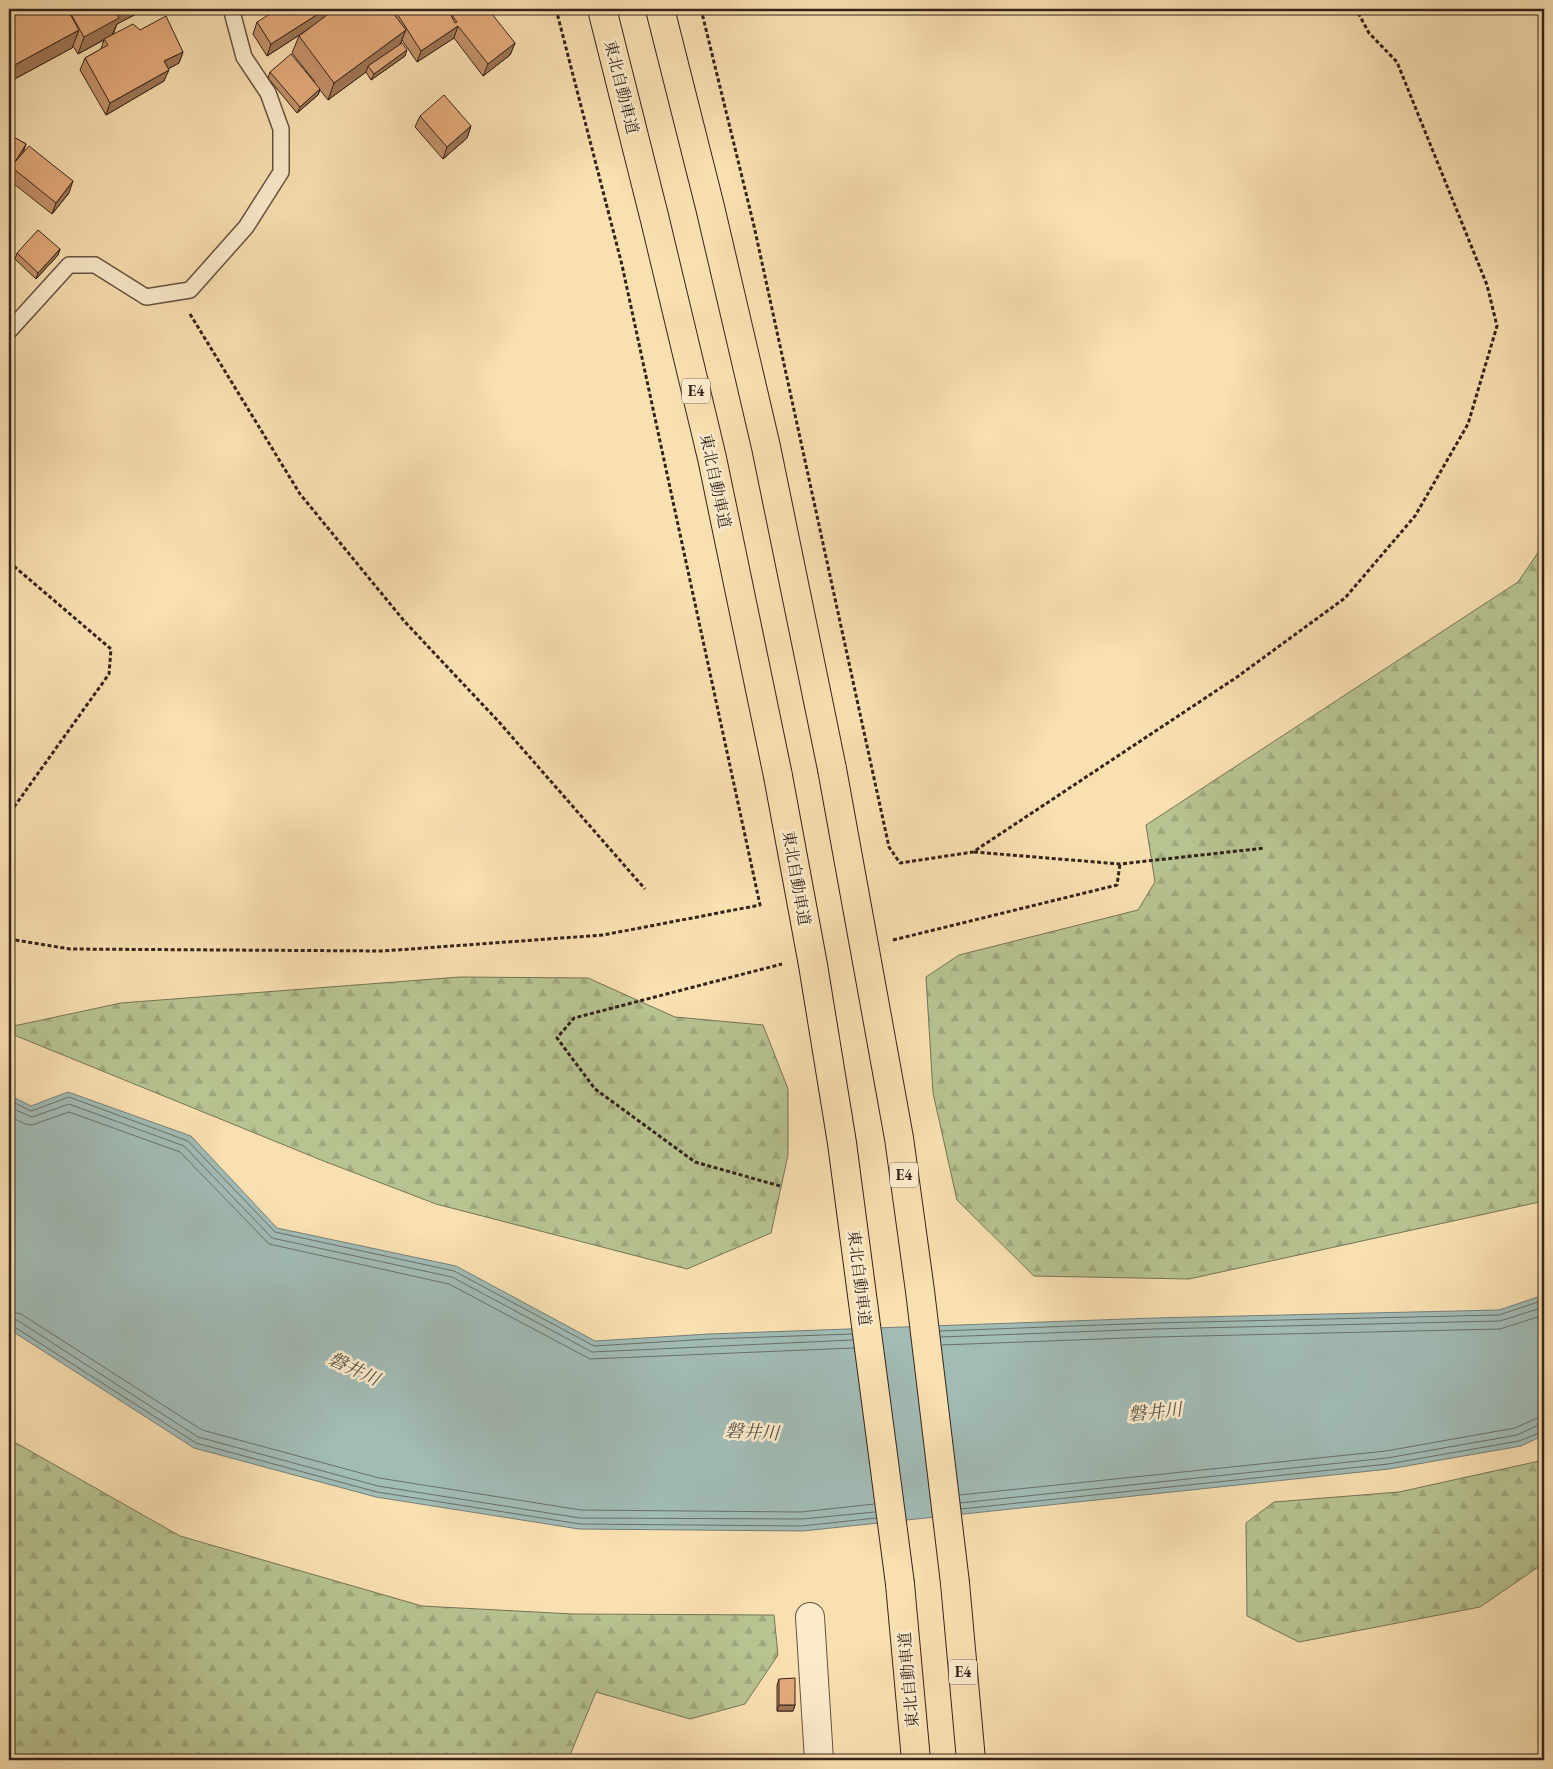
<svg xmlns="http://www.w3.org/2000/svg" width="1553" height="1769" font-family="'EB Garamond','Noto Serif JP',serif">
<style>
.forest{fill:url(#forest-firs);stroke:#767356}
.water{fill:#a1bbb5;stroke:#757e77}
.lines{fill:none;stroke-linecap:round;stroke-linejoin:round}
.shore{stroke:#6a6f68;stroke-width:1}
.service-casing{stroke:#655240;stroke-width:18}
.minor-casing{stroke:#655240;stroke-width:30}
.motorway-casing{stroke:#34231b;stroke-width:30}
.path{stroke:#34231b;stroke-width:3;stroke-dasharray:4 2.5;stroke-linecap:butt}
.service{stroke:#fbebcc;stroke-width:15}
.minor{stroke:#fbebcc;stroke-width:28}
.motorway{stroke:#f9e0b1;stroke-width:28}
.motorway-bridge-casing{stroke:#34231b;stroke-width:30;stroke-linecap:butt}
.motorway-bridge{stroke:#f9e0b1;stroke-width:28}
.wall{fill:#c4926a;stroke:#34231b}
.shaded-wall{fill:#a07756;stroke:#34231b}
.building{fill:#e4aa7b;stroke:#34231b;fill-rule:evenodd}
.labels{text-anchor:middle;stroke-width:5;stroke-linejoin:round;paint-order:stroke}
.shield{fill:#fbebcc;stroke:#705f50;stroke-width:1}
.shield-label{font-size:15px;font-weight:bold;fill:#34231b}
.street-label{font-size:16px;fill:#34231b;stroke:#fbebcc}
.water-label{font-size:18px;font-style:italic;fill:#555149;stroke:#fbebcc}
</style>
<defs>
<pattern id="forest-firs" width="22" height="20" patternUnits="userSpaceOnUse" patternTransform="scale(1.25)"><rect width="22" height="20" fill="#b7c391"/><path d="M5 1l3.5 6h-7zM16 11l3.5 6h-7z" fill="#9ea77c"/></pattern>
</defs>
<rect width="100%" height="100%" fill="#f9e0b1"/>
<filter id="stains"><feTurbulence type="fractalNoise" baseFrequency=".004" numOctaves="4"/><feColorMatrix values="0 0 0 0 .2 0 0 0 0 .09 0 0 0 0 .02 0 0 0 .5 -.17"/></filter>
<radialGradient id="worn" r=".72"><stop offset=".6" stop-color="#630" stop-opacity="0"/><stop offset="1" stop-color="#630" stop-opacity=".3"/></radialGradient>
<g class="forest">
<path d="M 1544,544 L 1544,1201 L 1189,1279 L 1034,1276 L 957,1200 L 933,1093 L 926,977 L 959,955 L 1138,910 L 1155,882 L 1146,825 L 1518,582 Z"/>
<path d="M 460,977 L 588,978 L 675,1017 L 763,1025 L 788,1089 L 788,1155 L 771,1233 L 687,1269 L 436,1204 L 321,1160 L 9,1033 L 9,1027 L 121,1003 Z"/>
<path d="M 9,1439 L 180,1536 L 422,1606 L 573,1614 L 774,1615 L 778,1655 L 745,1704 L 690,1719 L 596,1692 L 568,1760 L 9,1760 Z"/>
<path d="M 1544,1460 L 1544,1563 L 1480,1607 L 1299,1642 L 1247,1616 L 1246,1523 L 1274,1502 L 1399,1492 Z"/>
</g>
<path class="water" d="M 68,1092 L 191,1136 L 277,1228 L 456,1266 L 595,1341 L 709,1334 L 1154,1318 L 1499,1310 L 1544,1295 L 1544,1435 L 1521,1446 L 1389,1469 L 803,1531 L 579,1529 L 376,1497 L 194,1448 L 9,1329 L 9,1095 L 31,1106 Z"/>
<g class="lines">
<g class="shore">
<path d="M 9,1100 L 31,1111 L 69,1097 L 188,1141 L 275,1232 L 454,1271 L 594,1346 L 709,1339 L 852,1334"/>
<path d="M 9,1107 L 32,1117 L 69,1104 L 184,1146 L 272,1238 L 452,1277 L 592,1352 L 853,1340"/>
<path d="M 9,1116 L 25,1124 L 32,1125 L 69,1112 L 180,1152 L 269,1244 L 449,1284 L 590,1359 L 854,1348"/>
<path d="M 9,1311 L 21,1314 L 202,1430 L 379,1478 L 581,1510 L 801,1512 L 874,1504"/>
<path d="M 9,1319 L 17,1320 L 198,1437 L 378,1486 L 580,1518 L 802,1519 L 875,1512"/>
<path d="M 9,1325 L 13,1326 L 196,1443 L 377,1492 L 580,1524 L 802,1526 L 876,1518"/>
<path d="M 940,1331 L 1154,1323 L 1499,1315 L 1544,1300"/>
<path d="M 941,1337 L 1154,1329 L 1500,1321 L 1544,1307"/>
<path d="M 942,1345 L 1154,1337 L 1500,1329 L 1544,1315"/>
<path d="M 960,1495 L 1386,1451 L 1515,1428 L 1535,1419 L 1544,1417"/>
<path d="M 960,1503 L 1387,1458 L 1517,1435 L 1538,1425 L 1544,1425"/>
<path d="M 961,1509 L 1388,1464 L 1519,1441 L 1544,1431"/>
</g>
<defs>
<path id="service" d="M 9,331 L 69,265 L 95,265 L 146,297 L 190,290 L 246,227 L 281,172 L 281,129 L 268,93 L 244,57 L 232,12 L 233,9"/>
<path id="minor" d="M 810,1617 L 819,1760"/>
<g id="motorway">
<path d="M 602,9 L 655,220 L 712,458 L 778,776"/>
<path d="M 660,9 L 710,207 L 766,447 L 832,769"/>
<path d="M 955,1583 L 971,1760"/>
<path d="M 900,1584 L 916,1760"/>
</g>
</defs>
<use href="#service" class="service-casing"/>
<use href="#minor" class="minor-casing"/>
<use href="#motorway" class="motorway-casing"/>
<g class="path">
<path d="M 701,9 L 754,226 L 889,847 L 900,863 L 973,852 L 1237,677 L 1345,598 L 1415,516 L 1468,424 L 1497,326 L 1487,285 L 1397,62 L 1369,33 L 1356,9"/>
<path d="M 190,314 L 300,494 L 405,622 L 499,722 L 645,889"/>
<path d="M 9,562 L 111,649 L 109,674 L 9,814"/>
<path d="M 974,852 L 1120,864 L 1265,848"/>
<path d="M 9,939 L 70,949 L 383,951 L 603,935 L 760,905 L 622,265 L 556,9"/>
<path d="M 893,940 L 1117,885 L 1120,864"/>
<path d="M 780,1186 L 695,1162 L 595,1089 L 557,1038 L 574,1018 L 782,964"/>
</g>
<use href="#service" class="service"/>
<use href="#minor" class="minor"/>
<use href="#motorway" class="motorway"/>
<defs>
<g id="motorway-bridge">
<path d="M 832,769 L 899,1138 L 920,1291 L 955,1583"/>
<path d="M 778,776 L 813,965 L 842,1143 L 900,1584"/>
</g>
</defs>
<use href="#motorway-bridge" class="motorway-bridge-casing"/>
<use href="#motorway-bridge" class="motorway-bridge"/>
</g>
<g class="wall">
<path d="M 9,9 L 138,9 L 136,14 L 117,24 L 113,35 L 140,30 L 183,52 L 179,63 L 168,69 L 164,81 L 106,115 L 80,70 L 85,58 L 101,49 L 104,40 L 78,54 L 73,46 L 72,48 L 9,82 Z"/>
<path d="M 335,9 L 470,9 L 515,43 L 510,55 L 483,76 L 454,38 L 417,62 L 402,40 L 401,43 L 405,56 L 371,80 L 366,72 L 328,100 L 320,90 L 318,95 L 297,113 L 268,78 L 270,72 L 315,82 L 292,53 L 299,36 L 301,34 L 267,56 L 253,34 L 257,22 L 328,14 Z"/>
<path d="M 420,116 L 471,126 L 467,138 L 443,159 L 415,127 Z"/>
<path d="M 9,132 L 10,135 L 26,144 L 23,152 L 69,193 L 52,214 L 9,180 Z"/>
<path d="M 60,249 L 58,255 L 36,279 L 15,259 L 17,253 Z"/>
<path d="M 779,1679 L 795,1705 L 793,1711 L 777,1711 L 777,1685 Z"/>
</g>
<g class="shaded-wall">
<path d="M 120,9 L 138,9 L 136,14 L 117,24 L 112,35 L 78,54 L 84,37 L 115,11 Z"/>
<path d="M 326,9 L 330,9 L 327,17 L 267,56 L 271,44 Z"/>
<path d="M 458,26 L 454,38 L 417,62 L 421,51 Z"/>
<path d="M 79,30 L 72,48 L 9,82 L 9,68 Z"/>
<path d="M 406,30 L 399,47 L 368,66 L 366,72 L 328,100 L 334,83 Z"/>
<path d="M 515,43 L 510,55 L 483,76 L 488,64 Z"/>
<path d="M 407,50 L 405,56 L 371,80 L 374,74 Z"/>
<path d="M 183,52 L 179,63 L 160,73 L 164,61 Z"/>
<path d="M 169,70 L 164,81 L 106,115 L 110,103 Z"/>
<path d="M 320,89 L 318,95 L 297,113 L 300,107 Z"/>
<path d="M 471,126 L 467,138 L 443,159 L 447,147 Z"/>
<path d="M 26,144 L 22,156 L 15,162 Z"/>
<path d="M 73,181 L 69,193 L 52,214 L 56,203 Z"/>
<path d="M 60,249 L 58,255 L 36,279 L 38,273 Z"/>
<path d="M 779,1705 L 795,1705 L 793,1711 L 777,1711 Z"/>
</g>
<g class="building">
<path d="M 9,9 L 67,9 L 79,30 L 9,68 Z"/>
<path d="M 68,9 L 120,9 L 115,11 L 119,18 L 84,37 Z"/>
<path d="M 278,9 L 326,9 L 271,44 L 257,22 Z"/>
<path d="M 335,9 L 390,9 L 406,30 L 334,83 L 299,36 Z"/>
<path d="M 394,9 L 470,9 L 471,10 L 473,9 L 488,9 L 515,43 L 488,64 L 458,26 L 421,51 ZM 448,10 L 457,22 L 455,23 Z"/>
<path d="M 166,16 L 183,52 L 164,61 L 169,70 L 110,103 L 85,58 L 108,45 L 104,39 L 133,24 L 140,30 Z"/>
<path d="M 402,43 L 407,50 L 374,74 L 368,66 Z"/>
<path d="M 291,54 L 320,89 L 300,107 L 270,72 Z"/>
<path d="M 444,95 L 471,126 L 447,147 L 420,116 Z"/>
<path d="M 9,132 L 10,135 L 26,144 L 15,162 L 29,146 L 73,181 L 56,203 L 9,165 Z"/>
<path d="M 38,230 L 60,249 L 38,273 L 17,253 Z"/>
<path d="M 795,1678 L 795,1705 L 779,1705 L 779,1679 Z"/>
</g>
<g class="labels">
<g class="shield">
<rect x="682" y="378.5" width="28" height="25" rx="4"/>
<rect x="890" y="1162.5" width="28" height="25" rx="4"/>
<rect x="949" y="1659.5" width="28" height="25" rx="4"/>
</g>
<g class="shield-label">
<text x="696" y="396">E4</text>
<text x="904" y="1180">E4</text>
<text x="963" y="1677">E4</text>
</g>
<g class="street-label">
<text transform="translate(622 87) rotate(76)" y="6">東北自動車道</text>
<text transform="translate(716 481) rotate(78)" y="6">東北自動車道</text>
<text transform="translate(797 878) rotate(80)" y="6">東北自動車道</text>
<text transform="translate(860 1278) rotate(83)" y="6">東北自動車道</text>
<text transform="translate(908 1680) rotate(-95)" y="6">東北自動車道</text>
</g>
<g class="water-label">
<text transform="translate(354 1369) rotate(25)" y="6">磐井川</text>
<text transform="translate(1155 1412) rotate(-6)" y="6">磐井川</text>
<text transform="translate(752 1432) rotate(3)" y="6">磐井川</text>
</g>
</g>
<rect width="1553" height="1769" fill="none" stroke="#f9e0b1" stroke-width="30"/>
<rect x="10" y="10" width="1533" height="1749" fill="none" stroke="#34231b" stroke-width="2.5"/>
<rect x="15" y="15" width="1523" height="1739" fill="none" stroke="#34231b"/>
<rect width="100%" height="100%" filter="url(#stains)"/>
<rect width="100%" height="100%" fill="url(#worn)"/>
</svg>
